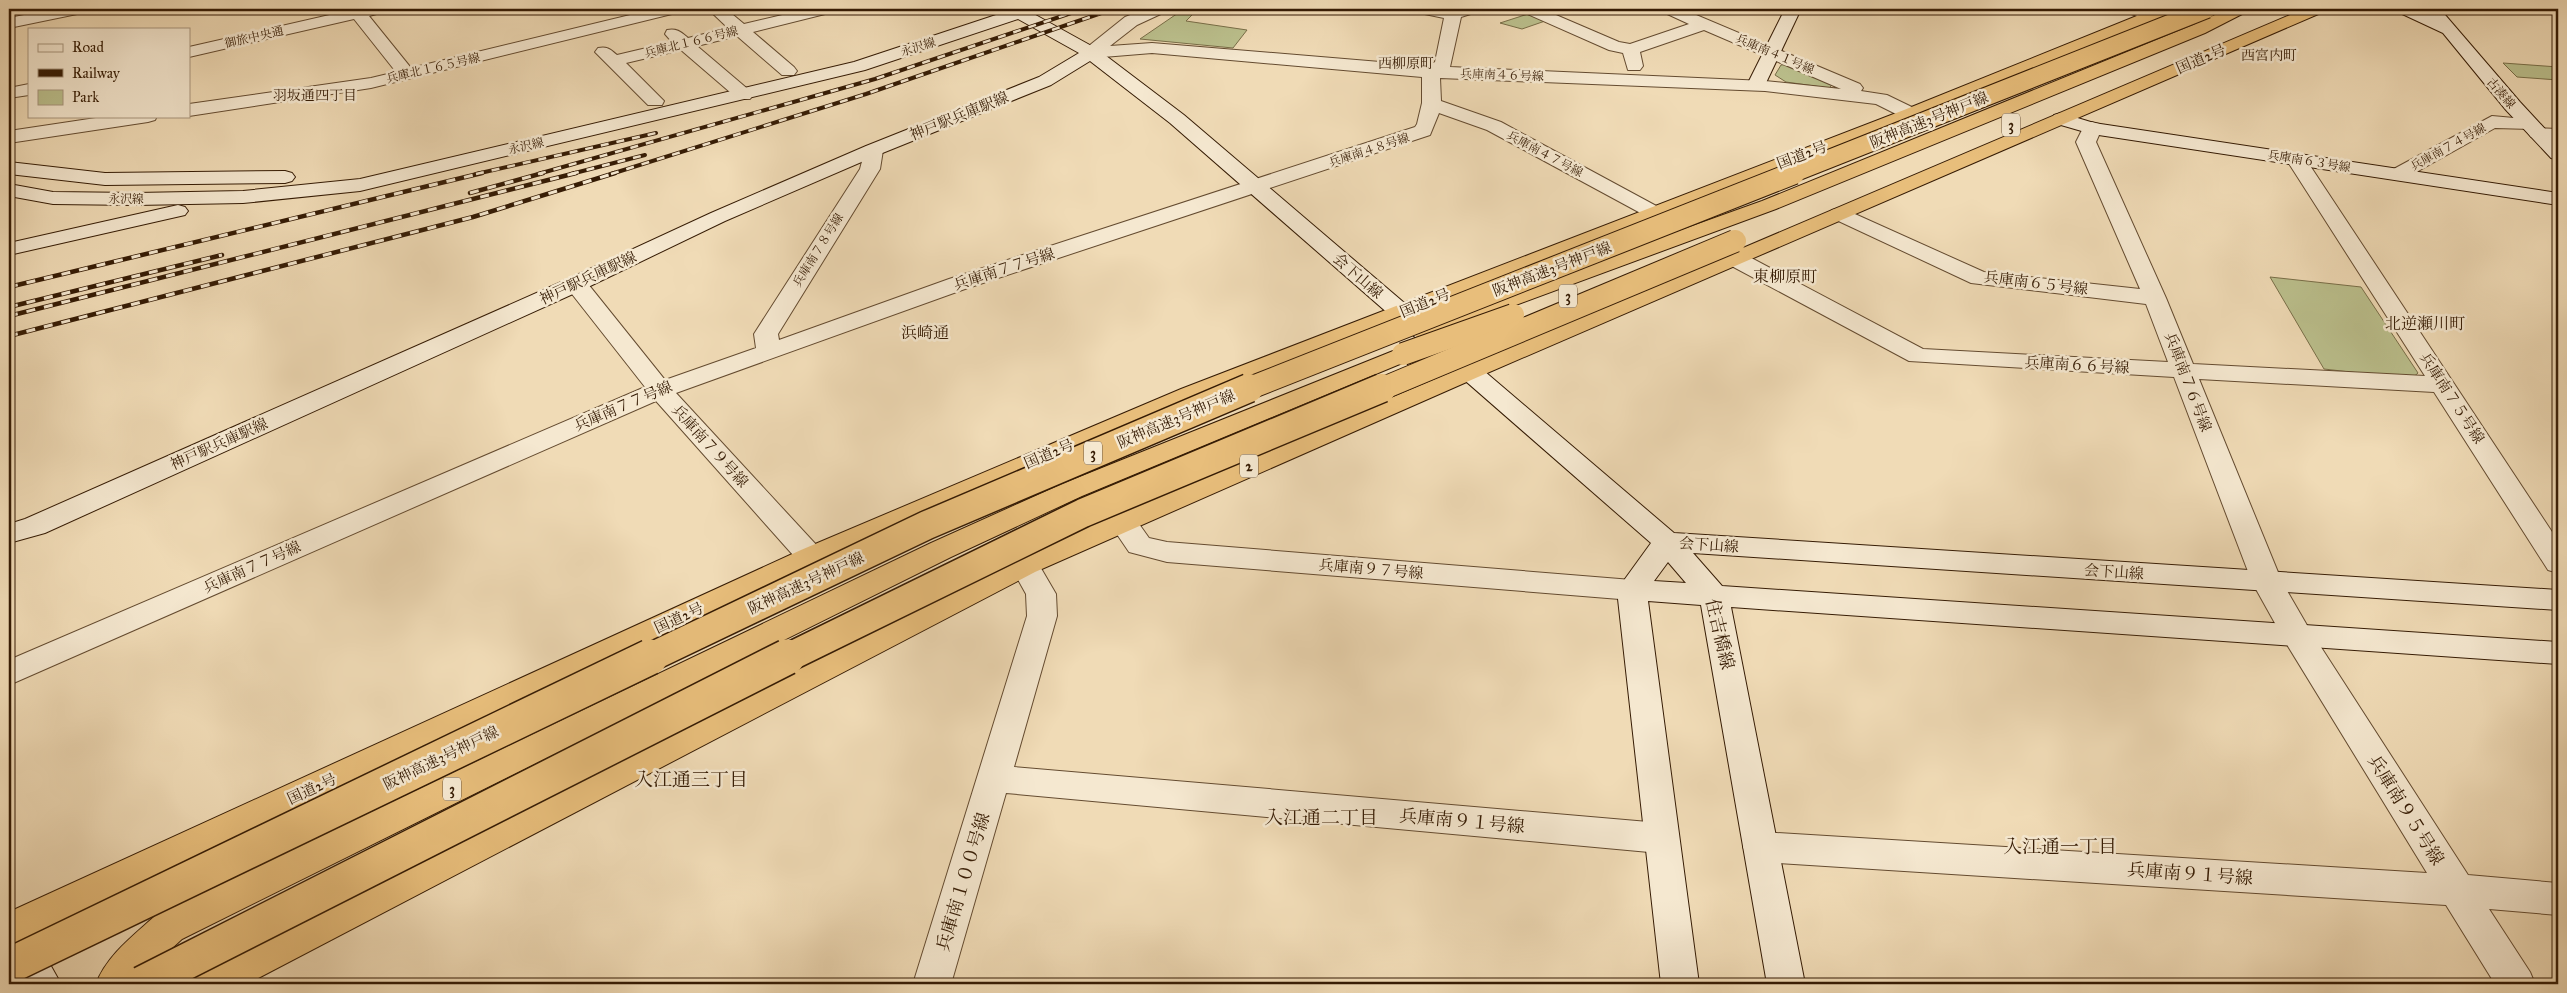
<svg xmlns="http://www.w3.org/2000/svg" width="2567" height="993" font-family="'IM FELL Great Primer','Noto Serif JP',serif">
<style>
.green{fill:#bbc08d;stroke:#786e48}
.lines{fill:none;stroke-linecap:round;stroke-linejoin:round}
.street-casing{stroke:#644b30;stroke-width:2}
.secondary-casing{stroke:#351b04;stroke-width:2}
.highway-casing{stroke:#351b04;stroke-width:2}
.street{fill:#f5e8d0;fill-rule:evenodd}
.secondary{fill:#f5e8d0;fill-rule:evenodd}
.highway{fill:#e8be7b;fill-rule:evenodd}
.rail-far1-casing{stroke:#351b04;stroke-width:4}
.rail-casing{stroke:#351b04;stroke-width:4.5}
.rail-far1{stroke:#f5e8d0;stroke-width:2.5;stroke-dasharray:8;stroke-linecap:butt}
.rail{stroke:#f5e8d0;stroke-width:3;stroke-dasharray:9;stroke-linecap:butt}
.highway-bridge-far3-casing{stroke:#351b04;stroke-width:20;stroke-linecap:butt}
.highway-bridge-far2-casing{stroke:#351b04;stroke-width:24;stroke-linecap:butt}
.highway-bridge-far1-casing{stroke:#351b04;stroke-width:31;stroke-linecap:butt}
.highway-bridge-casing{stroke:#351b04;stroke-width:38;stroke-linecap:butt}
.highway-bridge-far3{stroke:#e8be7b;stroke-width:18}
.highway-bridge-far2{stroke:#e8be7b;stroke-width:22}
.highway-bridge-far1{stroke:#e8be7b;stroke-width:28}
.highway-bridge{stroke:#e8be7b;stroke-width:35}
.labels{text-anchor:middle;stroke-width:5;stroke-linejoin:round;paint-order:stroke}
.far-street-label{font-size:12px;fill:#351b04;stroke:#f5e8d0}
.far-neighbourhood-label{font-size:14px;fill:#351b04;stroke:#f5e8d0}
.shield{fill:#f5e8d0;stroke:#6f5841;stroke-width:1}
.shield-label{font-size:14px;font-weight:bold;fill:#351b04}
.street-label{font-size:15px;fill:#351b04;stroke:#f5e8d0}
.neighbourhood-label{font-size:16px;fill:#351b04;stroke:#f5e8d0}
.near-street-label{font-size:18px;fill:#351b04;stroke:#f5e8d0}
.near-neighbourhood-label{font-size:19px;fill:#351b04;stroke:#f5e8d0}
</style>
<rect width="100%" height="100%" fill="#f0dbb6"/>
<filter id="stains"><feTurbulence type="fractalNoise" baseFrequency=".004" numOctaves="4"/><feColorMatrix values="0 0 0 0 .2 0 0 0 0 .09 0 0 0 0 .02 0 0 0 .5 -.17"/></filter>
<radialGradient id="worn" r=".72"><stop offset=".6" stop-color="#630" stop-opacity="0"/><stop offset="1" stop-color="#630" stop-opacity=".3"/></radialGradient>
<g class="green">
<path d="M 1181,11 L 1194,13 L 1186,21 L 1247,30 L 1233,48 L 1140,39 Z"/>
<path d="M 1531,13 L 1548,20 L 1522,29 L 1500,23 Z"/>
<path d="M 2503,63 L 2558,67 L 2558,80 L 2517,77 Z"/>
<path d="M 1791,64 L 1834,83 L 1829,88 L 1786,82 L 1775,75 L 1781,65 Z"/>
<path d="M 2270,277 L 2361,287 L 2418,373 L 2411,379 L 2324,369 Z"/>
</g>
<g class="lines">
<defs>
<g id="street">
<path d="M 54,9 L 85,9 L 77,14 L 9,28 L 9,18 Z"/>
<path d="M 346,9 L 386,9 L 384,12 L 369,16 L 411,68 L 655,9 L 682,9 L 680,12 L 371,88 L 189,116 L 189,104 L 371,78 L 396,72 L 354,19 L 189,57 L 189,47 L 347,11 Z"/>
<path d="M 708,9 L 726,9 L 744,24 L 808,9 L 835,9 L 833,12 L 753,32 L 794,67 L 797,71 L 794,75 L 782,75 L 737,36 L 697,46 L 750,91 L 753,95 L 750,99 L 738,99 L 681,50 L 626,63 L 664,101 L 662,105 L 648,105 L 595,52 L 598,48 C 607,46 610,49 617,55 L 672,42 L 665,34 L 667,30 C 677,28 681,32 688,38 L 728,28 Z"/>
<path d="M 1146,9 L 1167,9 L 1165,12 L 1137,25 L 1110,46 L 1152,43 L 1428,66 L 1435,62 L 1444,18 L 1415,12 L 1413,9 L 1479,9 L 1477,12 L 1461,17 L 1450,67 L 1765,81 L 1841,89 L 1704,30 L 1640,52 L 1643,66 L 1640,70 L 1628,70 L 1623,53 L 1609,50 L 1523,12 L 1521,9 L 1542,9 L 1619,42 L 1630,44 L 1689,24 L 1663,12 L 1661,9 L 1682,9 L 1860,84 L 1863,88 L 1861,91 L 1887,95 L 1918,110 L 1920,114 L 1918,118 L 1904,118 L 1876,104 L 1765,91 L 1440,78 L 1441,101 L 1501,122 L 1660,208 L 1663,212 L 1660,216 L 1653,218 L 1646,216 L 1487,130 L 1439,113 L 1430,135 L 965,289 L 676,393 L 821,550 L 825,557 L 821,564 L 811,567 L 801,564 L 656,401 L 9,685 L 9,660 L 645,387 L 568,289 L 565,284 L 568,279 L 576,277 L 584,279 L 665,380 L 756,348 L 754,334 L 860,169 L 866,146 L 880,146 L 883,150 L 880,169 L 778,334 L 779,340 L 949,279 L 1415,127 L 1417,124 L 1422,103 L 1422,77 L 1152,53 L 1091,58 L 1085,57 L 1082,53 L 1085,49 L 1125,17 Z"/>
<path d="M 2123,9 C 2133,8 2152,5 2158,15 L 2150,20 L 2125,12 Z"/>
<path d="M 29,84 L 29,95 L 9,98 L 9,88 Z"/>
<path d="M 109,116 L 157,116 L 155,120 L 148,122 L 9,143 L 9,131 Z"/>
<path d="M 2492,116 L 2536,120 L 2538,124 L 2536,128 L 2558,129 L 2558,141 L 2531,137 L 2528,133 L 2531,129 L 2495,128 L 2404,179 L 2390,179 L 2387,175 L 2390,171 Z"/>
<path d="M 2092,122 L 2099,124 L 2102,128 L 2096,142 L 2166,298 L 2193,364 L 2425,376 L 2286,159 L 2289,155 L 2303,155 L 2558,541 L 2558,573 L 2548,570 L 2434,392 L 2199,379 L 2282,582 L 2308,627 L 2468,875 L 2558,883 L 2558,915 L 2489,909 L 2530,972 L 2535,984 L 2495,984 L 2446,905 L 1761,862 L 1748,857 L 1743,847 L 1748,837 L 1761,832 L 2427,873 L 2286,643 L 2252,582 L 2174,377 L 1909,361 L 1726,263 L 1723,258 L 1726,253 L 1734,251 L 1742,253 L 1923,349 L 2168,362 L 2146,304 L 1971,283 L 1832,218 L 1828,214 L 1832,210 L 1839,208 L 1846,210 L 1984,272 L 2140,289 L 2076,142 L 2085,124 Z"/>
<path d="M 1122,512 L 1132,514 L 1149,538 L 1167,542 L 1632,580 L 1642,583 L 1647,590 L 1642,597 L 1632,600 L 1167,562 L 1129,552 L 1108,521 L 1112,514 Z"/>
<path d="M 1025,555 L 1035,558 L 1056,594 L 1057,616 L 1014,767 L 1660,823 L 1672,828 L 1678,838 L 1672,848 L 1660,853 L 1006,793 L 951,984 L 913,984 L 1027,616 L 1026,594 L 1010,565 L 1015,558 Z"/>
</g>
<g id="secondary">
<path d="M 996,9 L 1033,9 L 1032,13 L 1097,49 L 1184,115 L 1674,533 L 2558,590 L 2558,610 L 1693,553 L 1722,586 L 2558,642 L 2558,664 L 1731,607 L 1805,984 L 1767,984 L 1701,605 L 1648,601 L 1699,984 L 1661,984 L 1617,590 L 1651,543 L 1170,123 L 1090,61 L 1051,85 L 880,154 L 725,221 L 584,289 L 45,533 L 9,543 L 9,524 L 25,519 L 568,279 L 711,213 L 866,146 L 1039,77 L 1079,53 L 1018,19 L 865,70 L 360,191 L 243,203 L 136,205 L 53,204 L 9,196 L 9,184 L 53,192 L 136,193 L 243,191 L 360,179 L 854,62 L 1002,13 ZM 1668,562 L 1686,583 L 1654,581 Z"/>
<path d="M 1785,9 L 1801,9 L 1765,85 L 1762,89 L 1750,89 L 1747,85 Z"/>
<path d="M 2396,9 L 2416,9 L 2426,13 L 2423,9 L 2440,9 L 2520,102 L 2558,143 L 2558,160 L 2551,158 L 2506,110 L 2443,33 L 2398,12 Z"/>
<path d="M 2061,113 L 2094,123 L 2558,193 L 2558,205 L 2092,134 L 2054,123 L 2052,119 L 2054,115 Z"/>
<path d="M 9,162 L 105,173 L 285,171 L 292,173 L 295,177 L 292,181 L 285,183 L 105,185 L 9,174 Z"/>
<path d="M 178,205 L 185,207 L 188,211 L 185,215 L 9,255 L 9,243 Z"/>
<path d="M 9,910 L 22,914 L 61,984 L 22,984 L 9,961 Z"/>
</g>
<g id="highway">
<path d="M 2154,9 L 2176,9 L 2174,12 L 1918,118 L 1199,399 L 821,564 L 9,946 L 9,912 L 801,550 L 1181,389 L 1904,110 Z"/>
<path d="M 2228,9 L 2248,9 L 2246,12 L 2205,33 L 1776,209 L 1513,306 L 1434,339 L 1426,341 L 1418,339 L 1414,334 L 1418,329 L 1497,296 L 1762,201 L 2193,25 Z"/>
<path d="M 2304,9 L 2325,9 L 2323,12 L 1478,377 L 1035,572 L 247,984 L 191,984 L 196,972 L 1015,558 Z"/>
<path d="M 1403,347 L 1412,349 L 1415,354 L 1412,359 L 1082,496 L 951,557 L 182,939 L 144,974 L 137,984 L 96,984 C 107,955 133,936 156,915 L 931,543 L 1062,484 Z"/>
</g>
</defs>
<use href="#street" class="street-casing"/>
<use href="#secondary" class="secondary-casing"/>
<use href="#highway" class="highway-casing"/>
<use href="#street" class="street"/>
<use href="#secondary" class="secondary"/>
<use href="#highway" class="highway"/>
<defs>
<g id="rail-far1">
<path d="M 476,174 L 656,133"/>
<path d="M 538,174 L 875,79 L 1083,9"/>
<path d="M 571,174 L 645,155"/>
<path d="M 611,174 L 866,94 L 1113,9"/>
</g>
<g id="rail">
<path d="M 470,193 L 543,173"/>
<path d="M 9,287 L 482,173"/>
<path d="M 9,307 L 222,255"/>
<path d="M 9,316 L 576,173"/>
<path d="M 9,336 L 473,217 L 615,173"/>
</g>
</defs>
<use href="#rail-far1" class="rail-far1-casing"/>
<use href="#rail" class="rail-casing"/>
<use href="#rail-far1" class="rail-far1"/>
<use href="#rail" class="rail"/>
<defs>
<path id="highway-bridge-far3" d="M 1791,174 L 2207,9"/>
<g id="highway-bridge-far2">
<path d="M 1403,354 L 1513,315"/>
<path d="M 1245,390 L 1794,173"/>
<path d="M 1379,390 L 1735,241"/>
</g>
<g id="highway-bridge-far1">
<path d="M 647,659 L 927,525 L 1249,388"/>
<path d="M 785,659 L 1083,513 L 1382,388"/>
</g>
<g id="highway-bridge">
<path d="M 9,966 L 650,657"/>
<path d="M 142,984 L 787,657"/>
</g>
</defs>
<use href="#highway-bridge-far3" class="highway-bridge-far3-casing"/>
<use href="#highway-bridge-far2" class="highway-bridge-far2-casing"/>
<use href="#highway-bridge-far1" class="highway-bridge-far1-casing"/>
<use href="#highway-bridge" class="highway-bridge-casing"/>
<use href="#highway-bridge-far3" class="highway-bridge-far3"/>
<use href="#highway-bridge-far2" class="highway-bridge-far2"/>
<use href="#highway-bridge-far1" class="highway-bridge-far1"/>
<use href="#highway-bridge" class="highway-bridge"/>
</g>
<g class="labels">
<g class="far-street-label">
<text transform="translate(254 37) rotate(-13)" y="4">御旅中央通</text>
<text transform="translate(691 42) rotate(-14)" y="4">兵庫北１６６号線</text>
<text transform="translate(918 47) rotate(-18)" y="4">永沢線</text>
<text transform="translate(1775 54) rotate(23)" y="4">兵庫南４１号線</text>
<text transform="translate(433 68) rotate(-13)" y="4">兵庫北１６５号線</text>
<text transform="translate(1502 75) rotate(2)" y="4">兵庫南４６号線</text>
<text transform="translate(2501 93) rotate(49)" y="4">古湊線</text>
<text transform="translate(526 146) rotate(-13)" y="4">永沢線</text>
<text transform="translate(2448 147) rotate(-29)" y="4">兵庫南７４号線</text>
<text transform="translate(1369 150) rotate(-18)" y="4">兵庫南４８号線</text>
<text transform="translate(1545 154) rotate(28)" y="4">兵庫南４７号線</text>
<text transform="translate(2309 161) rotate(9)" y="4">兵庫南６３号線</text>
<text x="126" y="203">永沢線</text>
<text transform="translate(818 250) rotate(-58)" y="4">兵庫南７８号線</text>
</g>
<g class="far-neighbourhood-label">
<text x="2269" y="60">西宮内町</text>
<text x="1406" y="68">西柳原町</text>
<text x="315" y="100">羽坂通四丁目</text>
</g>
<g class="shield">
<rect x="2002" y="113.5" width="18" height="23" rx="4"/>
<rect x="1559" y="284.5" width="18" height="23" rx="4"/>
<rect x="1084" y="441.5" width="18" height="23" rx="4"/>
<rect x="1240" y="454.5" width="18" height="23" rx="4"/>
<rect x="443" y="777.5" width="18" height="23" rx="4"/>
</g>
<g class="shield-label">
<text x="2011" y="130">3</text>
<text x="1568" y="301">3</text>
<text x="1093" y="458">3</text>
<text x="1249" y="471">2</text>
<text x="452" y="794">3</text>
</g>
<g class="street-label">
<text transform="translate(2201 59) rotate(-23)" y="5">国道2号</text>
<text transform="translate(959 116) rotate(-22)" y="5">神戸駅兵庫駅線</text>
<text transform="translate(1929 120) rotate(-22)" y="5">阪神高速3号神戸線</text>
<text transform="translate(1802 155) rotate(-21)" y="5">国道2号</text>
<text transform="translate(1004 269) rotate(-18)" y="5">兵庫南７７号線</text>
<text transform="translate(1552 269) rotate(-21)" y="5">阪神高速3号神戸線</text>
<text transform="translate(1358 276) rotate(41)" y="5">会下山線</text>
<text transform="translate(588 278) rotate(-25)" y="5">神戸駅兵庫駅線</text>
<text transform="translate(2036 283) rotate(7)" y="5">兵庫南６５号線</text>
<text transform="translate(1425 303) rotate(-22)" y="5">国道2号</text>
<text transform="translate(2077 365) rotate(3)" y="5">兵庫南６６号線</text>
<text transform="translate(2188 382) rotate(69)" y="5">兵庫南７６号線</text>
<text transform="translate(2452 398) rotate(57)" y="5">兵庫南７５号線</text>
<text transform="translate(623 406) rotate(-23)" y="5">兵庫南７７号線</text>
<text transform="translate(1176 419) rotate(-23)" y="5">阪神高速3号神戸線</text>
<text transform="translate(219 444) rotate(-24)" y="5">神戸駅兵庫駅線</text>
<text transform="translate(710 446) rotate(48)" y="5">兵庫南７９号線</text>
<text transform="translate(1049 454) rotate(-23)" y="5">国道2号</text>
<text transform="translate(1709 545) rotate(4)" y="5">会下山線</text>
<text transform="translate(252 567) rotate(-24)" y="5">兵庫南７７号線</text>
<text transform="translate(1371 569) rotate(5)" y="5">兵庫南９７号線</text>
<text transform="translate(2114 572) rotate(4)" y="5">会下山線</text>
<text transform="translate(806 583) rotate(-25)" y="5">阪神高速3号神戸線</text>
<text transform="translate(679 618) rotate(-25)" y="5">国道2号</text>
<text transform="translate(441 758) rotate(-26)" y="5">阪神高速3号神戸線</text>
<text transform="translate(312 789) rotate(-25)" y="5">国道2号</text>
</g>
<g class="neighbourhood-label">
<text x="1785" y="282">東柳原町</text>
<text x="2425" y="329">北逆瀬川町</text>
<text x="925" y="338">浜崎通</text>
</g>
<g class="near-street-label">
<text transform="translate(1720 634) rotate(77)" y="6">住吉橋線</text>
<text transform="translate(2406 810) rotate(58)" y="6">兵庫南９５号線</text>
<text transform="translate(1462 821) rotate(5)" y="6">兵庫南９１号線</text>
<text transform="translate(2190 874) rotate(4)" y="6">兵庫南９１号線</text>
<text transform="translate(963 882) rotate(-73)" y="6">兵庫南１００号線</text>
</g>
<g class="near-neighbourhood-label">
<text x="691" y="786">入江通三丁目</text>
<text x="1321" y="824">入江通二丁目</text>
<text x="2060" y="853">入江通一丁目</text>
</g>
</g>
<rect width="2567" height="993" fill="none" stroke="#f0dbb6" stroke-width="30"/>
<rect x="10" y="10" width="2547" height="973" fill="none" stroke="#351b04" stroke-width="2.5"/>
<rect x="15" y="15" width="2537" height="963" fill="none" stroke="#351b04"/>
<rect x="28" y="28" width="162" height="90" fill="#f5e8d0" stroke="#a8967e"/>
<rect x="38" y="44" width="25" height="8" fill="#f5e8d0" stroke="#a8967e"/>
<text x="72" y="52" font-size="15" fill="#351b04">Road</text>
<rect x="38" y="69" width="25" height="8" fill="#351b04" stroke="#a8967e"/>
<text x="72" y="78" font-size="15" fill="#351b04">Railway</text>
<rect x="38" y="90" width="25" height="15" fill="#bbc08d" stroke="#a8967e"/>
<text x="72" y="102" font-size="15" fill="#351b04">Park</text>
<rect width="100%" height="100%" filter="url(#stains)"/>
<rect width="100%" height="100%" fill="url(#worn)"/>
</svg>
